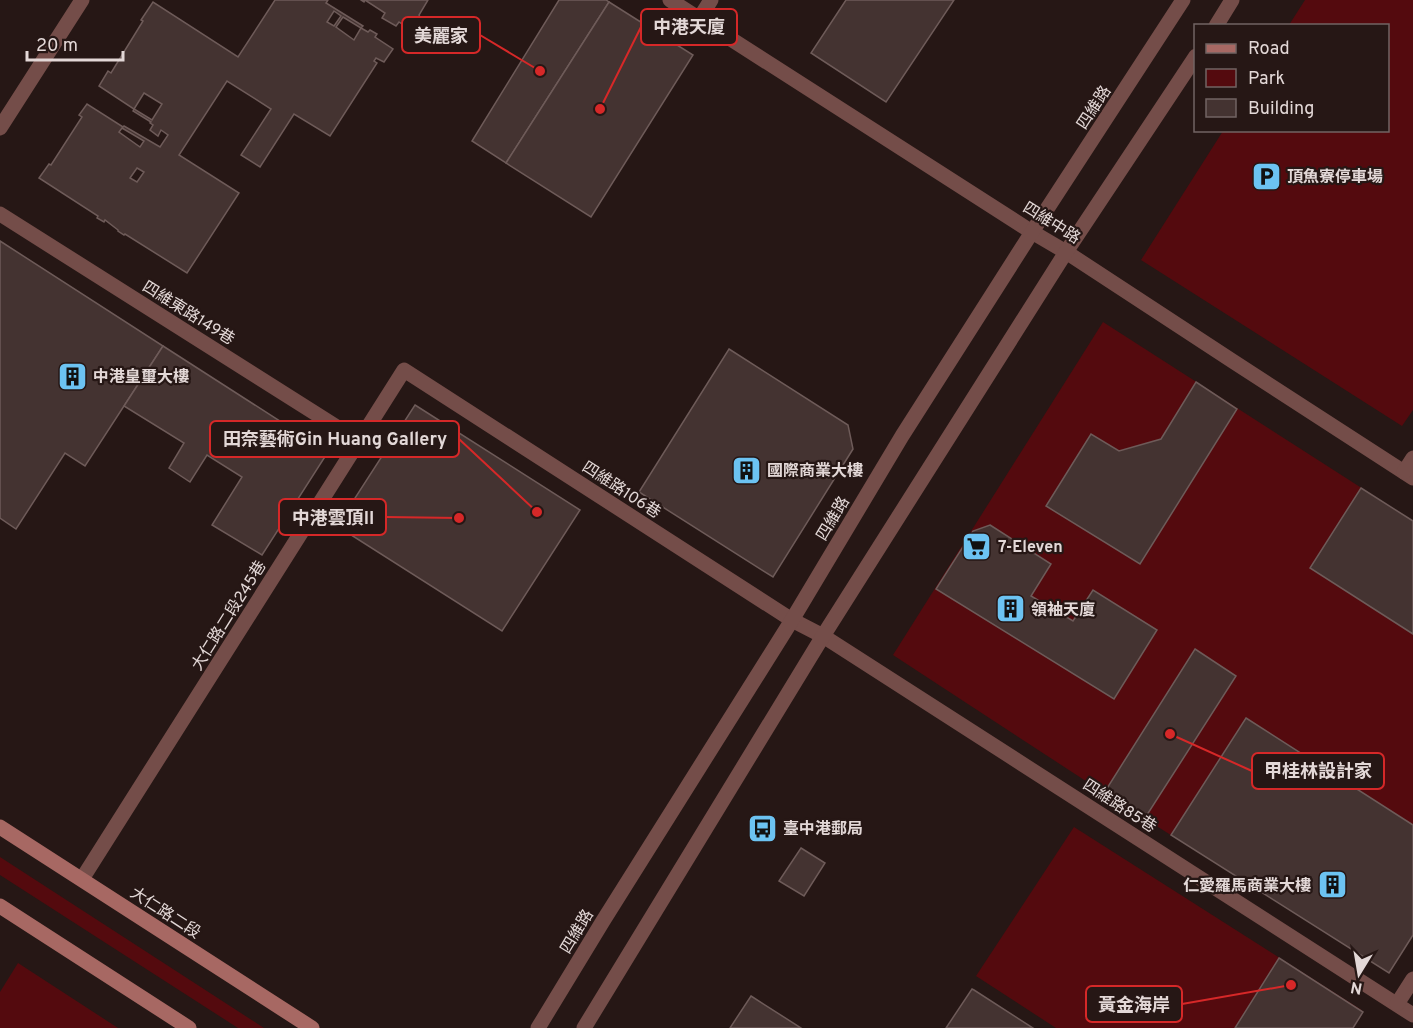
<svg xmlns="http://www.w3.org/2000/svg" width="1413" height="1028" font-family="Overpass,'Noto Sans TC',sans-serif">
<style>
.green{fill:#540a0e}
.building{fill:#443331;stroke:#6e5b59;stroke-width:1.5;fill-rule:evenodd}
.lines{fill:none;stroke-linecap:round;stroke-linejoin:round}
.street{stroke:#744d49;stroke-width:15}
.secondary{stroke:#a76863;stroke-width:15}
.labels{text-anchor:middle;stroke-width:4.5;stroke-linejoin:round;paint-order:stroke}
.street-label{font-size:16px;fill:#e3d8d7;stroke:#261715}
.poi-label{font-size:16px;font-weight:bold;fill:#e3d8d7;stroke:#261715;text-anchor:start}
.leader{fill:none;stroke:#d62828;stroke-width:2}
.callout-dot{fill:#d62828;stroke:#261715;stroke-width:2}
.callout{fill:#261715;stroke:#d62828;stroke-width:2}
.callout-label{font-size:18px;text-anchor:middle;font-weight:bold;fill:#e3d8d7}
</style>
<rect width="100%" height="100%" fill="#261715"/>
<g class="green">
<path d="M 1305,0 L 1413,0 L 1413,410 L 1402,426 L 1141,260 L 1223,131 L 1388,130 L 1388,26 L 1289,25 Z"/>
<path d="M 1103,322 L 1413,521 L 1413,935 L 1389,973 L 1098,789 L 893,655 Z"/>
<path d="M 1074,827 L 1360,1009 L 1363,1012 L 1353,1028 L 1056,1028 L 976,976 Z"/>
<path d="M 0,857 L 264,1028 L 238,1028 L 0,875 Z"/>
<path d="M 18,963 L 118,1028 L 0,1028 L 0,992 Z"/>
</g>
<g class="building">
<path d="M 275,0 L 328,0 L 326,3 L 363,26 L 361,28 L 368,32 L 370,30 L 377,34 L 375,37 L 393,49 L 384,62 L 376,58 L 374,61 L 377,63 L 330,136 L 294,114 L 260,167 L 241,155 L 271,109 L 227,81 L 179,155 L 239,193 L 187,273 L 125,234 L 124,235 L 118,231 L 118,230 L 105,220 L 104,222 L 97,218 L 98,216 L 39,178 L 49,164 L 51,165 L 82,117 L 79,115 L 87,104 L 123,127 L 124,126 L 160,147 L 168,135 L 161,130 L 158,136 L 150,130 L 153,125 L 150,123 L 151,122 L 133,111 L 134,109 L 99,86 L 108,71 L 111,73 L 143,21 L 141,20 L 153,2 L 238,57 ZM 334,11 L 341,16 L 334,26 L 327,22 ZM 343,17 L 361,28 L 354,40 L 336,27 ZM 144,93 L 162,104 L 152,120 L 134,109 ZM 122,128 L 144,141 L 140,147 L 119,132 ZM 137,168 L 144,172 L 137,182 L 130,178 Z"/>
<path d="M 361,0 L 428,0 L 419,15 L 420,17 L 411,30 L 399,22 L 396,26 L 382,18 L 385,13 L 365,0 L 364,2 Z"/>
<path d="M 559,0 L 606,0 L 609,2 L 506,163 L 472,141 Z"/>
<path d="M 846,0 L 954,0 L 886,102 L 811,53 Z"/>
<path d="M 609,2 L 693,55 L 591,217 L 506,163 Z"/>
<path d="M 0,241 L 163,346 L 85,466 L 65,453 L 16,529 L 0,518 Z"/>
<path d="M 163,346 L 328,452 L 262,555 L 212,525 L 242,477 L 207,455 L 190,482 L 169,468 L 184,443 L 124,406 Z"/>
<path d="M 729,349 L 848,425 L 853,449 L 773,577 L 639,492 Z"/>
<path d="M 1196,382 L 1237,409 L 1140,564 L 1046,506 L 1091,434 L 1119,451 L 1161,439 Z"/>
<path d="M 415,405 L 580,510 L 502,631 L 337,526 Z"/>
<path d="M 1361,488 L 1413,521 L 1413,634 L 1310,568 Z"/>
<path d="M 990,525 L 1051,564 L 1031,596 L 1073,621 L 1093,590 L 1157,630 L 1114,699 L 936,589 L 973,531 Z"/>
<path d="M 1195,649 L 1236,676 L 1145,818 L 1104,793 Z"/>
<path d="M 1246,718 L 1413,825 L 1413,935 L 1389,973 L 1171,835 Z"/>
<path d="M 801,848 L 825,863 L 804,896 L 779,881 Z"/>
<path d="M 1279,958 L 1363,1012 L 1353,1028 L 1235,1028 Z"/>
<path d="M 972,989 L 974,990 L 1033,1028 L 946,1028 Z"/>
<path d="M 751,996 L 801,1028 L 730,1028 Z"/>
</g>
<g class="lines">
<g class="street">
<path d="M 670,0 L 1032,232 L 1066,252 L 1234,362 L 1413,478"/>
<path d="M 699,19 L 711,0"/>
<path d="M 1216,26 L 1232,0"/>
<path d="M 0,128 L 82,0"/>
<path d="M 0,214 L 359,441"/>
<path d="M 1404,472 L 1413,458"/>
<path d="M 82,879 L 404,370 L 792,620 L 823,636 L 1413,1015"/>
<path d="M 1397,1004 L 1413,979"/>
<path d="M 538,1028 L 603,921 L 792,620 L 902,436 L 1032,232 L 1183,0"/>
<path d="M 584,1028 L 823,636 L 1066,252 L 1196,56"/>
</g>
<g class="secondary">
<path d="M 0,827 L 312,1028"/>
<path d="M 0,906 L 189,1028"/>
</g>
</g>
<defs>
<symbol id="parking-square" viewBox="-11 -11 22 22"><rect x="-9" y="-9" width="18" height="18" rx="4" fill="#6cc3f2" stroke="#261715"/><path d="M-3.5-5.5H1a3.5 3.5 0 0 1 0 7H-1V5.5H-3.5ZM-1-3.4V-.6H.8a1.4 1.4 0 0 0 0-2.8Z" fill="#111"/></symbol>
<symbol id="building-square" viewBox="-11 -11 22 22"><rect x="-9" y="-9" width="18" height="18" rx="4" fill="#6cc3f2" stroke="#261715"/><path d="M-4-6H4V6H1V3H-1V6H-4ZM-2.5-4.3h1.7v1.8h-1.7ZM.8-4.3h1.7v1.8H.8ZM-2.5-1h1.7V.8h-1.7ZM.8-1h1.7V.8H.8Z" fill="#111"/></symbol>
<symbol id="supermarket-square" viewBox="-11 -11 22 22"><rect x="-9" y="-9" width="18" height="18" rx="4" fill="#6cc3f2" stroke="#261715"/><path d="M-6-5.5h2.5l.6 2H6L4.5 2H-2.5L-4.4-4H-6ZM-1.5 3.2a1.3 1.3 0 1 0 .1 0ZM3 3.2a1.3 1.3 0 1 0 .1 0Z" fill="#111"/></symbol>
<symbol id="bus-square" viewBox="-11 -11 22 22"><rect x="-9" y="-9" width="18" height="18" rx="4" fill="#6cc3f2" stroke="#261715"/><path d="M-5-6H5V4H4V6H2V4H-2V6H-4V4H-5ZM-3.5-4V0h7V-4ZM-3.5 1.2v1.5H-2V1.2ZM2 1.2v1.5H3.5V1.2Z" fill="#111"/></symbol>
</defs>
<g fill-rule="evenodd">
<use href="#parking-square" x="1250" y="160" width="33" height="33"/>
<use href="#building-square" x="56" y="360" width="33" height="33"/>
<use href="#building-square" x="730" y="454" width="33" height="33"/>
<use href="#supermarket-square" x="960" y="530" width="33" height="33"/>
<use href="#building-square" x="994" y="592" width="33" height="33"/>
<use href="#bus-square" x="746" y="812" width="33" height="33"/>
<use href="#building-square" x="1316" y="868" width="33" height="33"/>
</g>
<g class="labels">
<g class="street-label">
<text transform="translate(1093 107) rotate(-57)" y="6">四維路</text>
<text transform="translate(1052 222) rotate(32)" y="6">四維中路</text>
<text transform="translate(189 312) rotate(32)" y="6">四維東路149巷</text>
<text transform="translate(622 489) rotate(33)" y="6">四維路106巷</text>
<text transform="translate(832 518) rotate(-59)" y="6">四維路</text>
<text transform="translate(228 615) rotate(-58)" y="6">大仁路二段245巷</text>
<text transform="translate(1120 805) rotate(33)" y="6">四維路85巷</text>
<text transform="translate(166 912) rotate(33)" y="6">大仁路二段</text>
<text transform="translate(576 931) rotate(-59)" y="6">四維路</text>
</g>
<g class="poi-label">
<text x="1287" y="182">頂魚寮停車場</text>
<text x="93" y="382">中港皇璽大樓</text>
<text x="767" y="476">國際商業大樓</text>
<text x="998" y="552">7-Eleven</text>
<text x="1031" y="615">領袖天廈</text>
<text x="783" y="834">臺中港郵局</text>
<text x="1311" y="891" text-anchor="end">仁愛羅馬商業大樓</text>
</g>
</g>
<path class="leader" d="M600 109L641 27M540 71L480 35M537 512L459 439M459 518L386 517M1170 734L1252 771M1291 985L1182 1004"/>
<g class="callout-dot">
<circle cx="600" cy="109" r="6"/>
<circle cx="540" cy="71" r="6"/>
<circle cx="537" cy="512" r="6"/>
<circle cx="459" cy="518" r="6"/>
<circle cx="1170" cy="734" r="6"/>
<circle cx="1291" cy="985" r="6"/>
</g>
<g class="callout">
<rect x="641" y="9" width="96" height="36" rx="6"/>
<rect x="402" y="17" width="78" height="36" rx="6"/>
<rect x="210" y="421" width="249" height="36" rx="6"/>
<rect x="279" y="499" width="107" height="36" rx="6"/>
<rect x="1252" y="753" width="132" height="36" rx="6"/>
<rect x="1086" y="986" width="96" height="36" rx="6"/>
</g>
<g class="callout-label">
<text x="689" y="33">中港天廈</text>
<text x="441" y="42">美麗家</text>
<text x="335" y="445">田奈藝術Gin Huang Gallery</text>
<text x="333" y="524">中港雲頂II</text>
<text x="1318" y="777">甲桂林設計家</text>
<text x="1134" y="1011">黃金海岸</text>
</g>
<rect x="1194" y="24" width="195" height="108" fill="#261715" stroke="#726463" stroke-width="1.5"/>
<rect x="1206" y="44" width="30" height="9" fill="#a76863" stroke="#726463" stroke-width="1.5"/>
<text x="1248" y="54" font-size="18" fill="#e3d8d7">Road</text>
<rect x="1206" y="69" width="30" height="18" fill="#540a0e" stroke="#726463" stroke-width="1.5"/>
<text x="1248" y="84" font-size="18" fill="#e3d8d7">Park</text>
<rect x="1206" y="99" width="30" height="18" fill="#443331" stroke="#726463" stroke-width="1.5"/>
<text x="1248" y="114" font-size="18" fill="#e3d8d7">Building</text>
<g transform="translate(1359 974) rotate(191)" stroke="#261715" stroke-width="4.5" paint-order="stroke">
<path d="M0-4.5L10 22L0 15L-10 22Z" fill="#e3d8d7"/>
<text y="-9" font-size="16" font-weight="bold" text-anchor="middle" fill="#e3d8d7">N</text>
</g>
<path d="M27 51v9h96v-9" fill="none" stroke="#e3d8d7" stroke-width="3"/>
<text x="36" y="51" font-size="18" fill="#e3d8d7" stroke="#261715" stroke-width="4.5" paint-order="stroke">20 m</text>
</svg>
